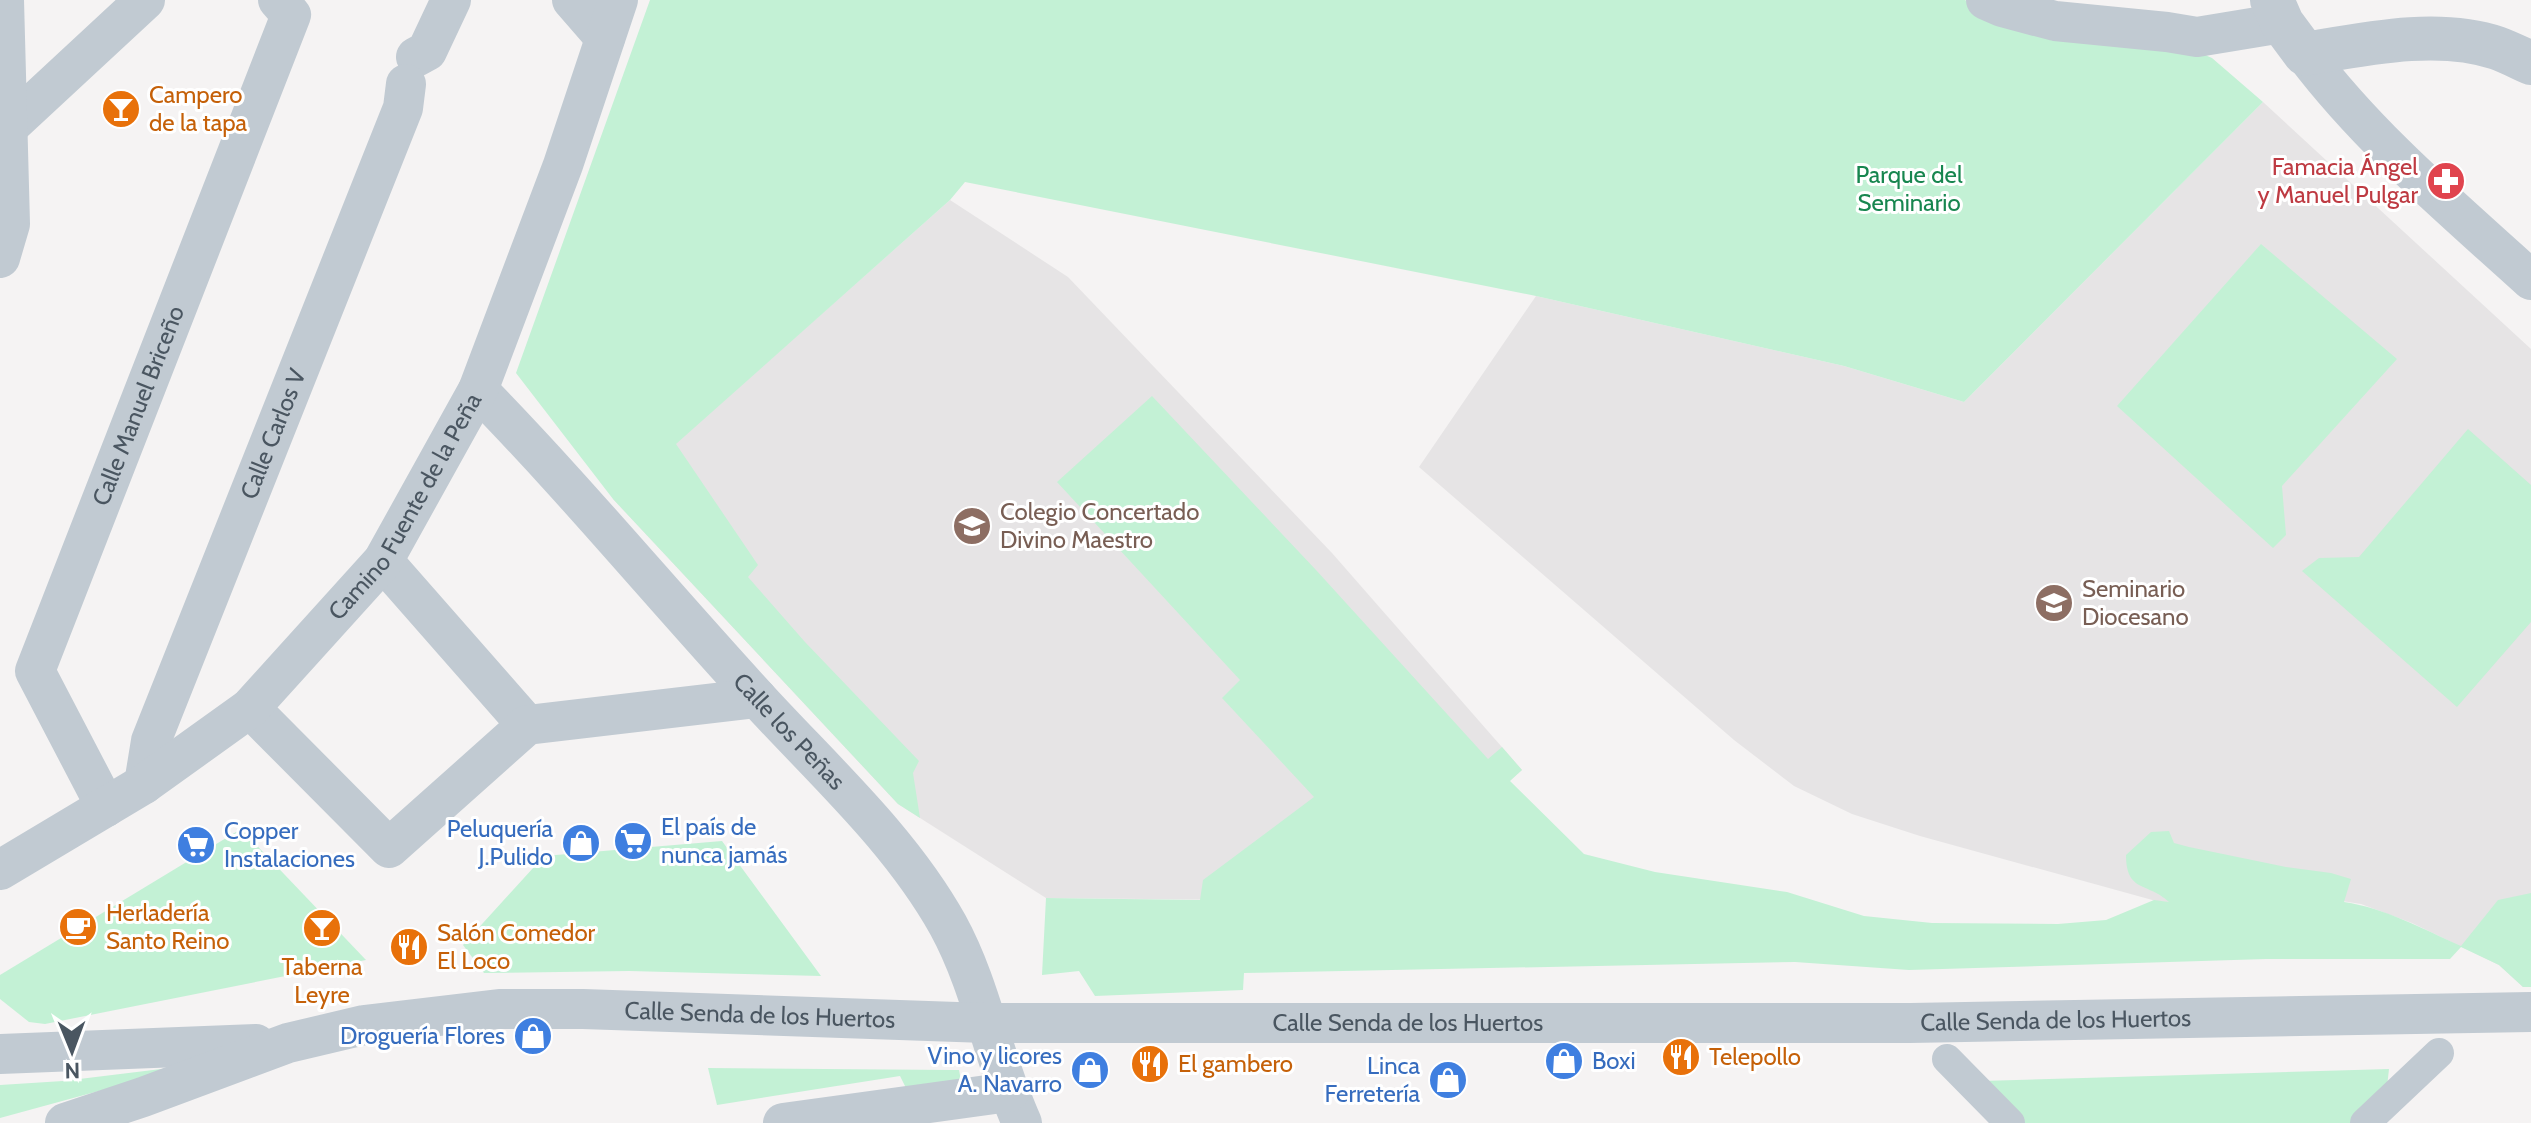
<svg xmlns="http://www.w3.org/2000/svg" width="2531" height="1123" font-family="Cabin,sans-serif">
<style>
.education{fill:#e6e4e5}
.green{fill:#c3f1d5}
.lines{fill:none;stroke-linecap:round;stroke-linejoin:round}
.pedestrian{stroke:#c1cad2;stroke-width:30}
.minor{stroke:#c1cad2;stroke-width:40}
.tertiary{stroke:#c1cad2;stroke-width:44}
.labels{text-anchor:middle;stroke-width:6;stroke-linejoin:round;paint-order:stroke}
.food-label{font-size:24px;fill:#c56008;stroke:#fff;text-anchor:start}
.health-label{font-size:24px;fill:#be3a42;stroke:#fff;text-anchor:end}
.park-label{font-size:24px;fill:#17864f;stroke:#fff}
.street-label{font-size:24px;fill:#4a5661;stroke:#fff}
.education-label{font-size:24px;fill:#785e54;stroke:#fff;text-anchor:start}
.shop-label{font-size:24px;fill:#366cbe;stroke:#fff;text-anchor:end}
</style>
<rect width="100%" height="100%" fill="#f5f3f3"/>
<g class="education">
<path d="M 2263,102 L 2531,349 L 2531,987 L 2523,987 L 2499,965 L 2412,923 L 2361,904 L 2304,895 L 2197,905 L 2156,901 L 1920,836 L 1852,814 L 1794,786 L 1734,740 L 1419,467 L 1536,296 L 1844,366 L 1964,402 Z"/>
<path d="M 950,200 L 1068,277 L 1332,553 L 1522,770 L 1371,897 L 1332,901 L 1046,898 L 898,804 L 613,499 Z"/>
</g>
<g class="green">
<path d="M 650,0 L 1965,0 L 1977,8 L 2169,39 L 2212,58 L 2263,102 L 1964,402 L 1844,366 L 1536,296 L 965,182 L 950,200 L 676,444 L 758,565 L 748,577 L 805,642 L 919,761 L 913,773 L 920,818 L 898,804 L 613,499 L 516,373 Z"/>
<path d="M 2261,244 L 2397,359 L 2282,486 L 2286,535 L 2273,548 L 2117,406 Z"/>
<path d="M 1152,396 L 1316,570 L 1488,759 L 1502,747 L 1522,770 L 1510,781 L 1584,854 L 1655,872 L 1787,892 L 1864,916 L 1932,923 L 2058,924 L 2106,920 L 2154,900 L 2169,902 C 2148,882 2126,893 2126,855 L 2151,832 L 2169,831 L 2174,843 L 2189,847 L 2286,867 L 2331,873 L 2351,879 L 2344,902 C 2385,908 2423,929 2461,946 L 2498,900 L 2531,893 L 2531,987 L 2523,987 L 2499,965 L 2461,947 L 2450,959 L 2266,959 L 1909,970 L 1795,962 L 1244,973 L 1243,990 L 1095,996 L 1079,971 L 1042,975 L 1046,898 L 1200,900 L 1203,880 L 1314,797 L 1222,698 L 1240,680 L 1057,482 Z"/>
<path d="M 2468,429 L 2531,485 L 2531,622 L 2457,707 L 2302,571 L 2319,558 L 2359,557 Z"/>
<path d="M 241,829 L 366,960 L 45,1024 L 29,1022 L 0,999 L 0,975 Z"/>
<path d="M 722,841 L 821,976 L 629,971 L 484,973 L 463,945 L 544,856 Z"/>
<path d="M 194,1065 L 0,1118 L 0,1085 L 63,1081 Z"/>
<path d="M 708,1068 L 952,1070 L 959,1070 L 961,1081 L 906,1088 L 900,1076 L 717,1105 Z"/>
<path d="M 2389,1069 L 2383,1123 L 2023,1123 L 1981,1081 Z"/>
</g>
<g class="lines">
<g class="pedestrian">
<path d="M 1947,1059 L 2010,1123"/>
<path d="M 2365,1123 L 2439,1053"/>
</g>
<g class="minor">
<path d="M 572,0 L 605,38"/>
<path d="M 1986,0 L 2002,7 L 2055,21 L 2167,32 L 2197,37 L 2282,23"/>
<path d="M 2305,54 C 2369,139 2453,209 2531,280"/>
<path d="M 416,57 L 427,51 L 451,0"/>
<path d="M 7,128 L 145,0"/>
<path d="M 0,258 L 10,224 L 4,0"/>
<path id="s1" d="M 478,390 C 575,489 664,597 758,699 C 824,771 900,839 948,925 C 982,987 993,1059 1022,1123"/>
<path d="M 383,561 L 527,725"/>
<path d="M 250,708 L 389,848 L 527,725 L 757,698"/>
<path id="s2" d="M 144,784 L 151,741 L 403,108 L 406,84"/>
<path id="s3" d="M 106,807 L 35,671 L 291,15 L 278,0"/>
<path id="s4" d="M 0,870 L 144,784 L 250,708 L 383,561 L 478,390 L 563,165 L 618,0"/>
<path d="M 0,1054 L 256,1044"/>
<path id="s5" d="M 65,1123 L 143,1097 L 288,1043 L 364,1025 L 499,1009 L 583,1009 L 986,1023 L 1910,1023 L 2531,1012"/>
<path d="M 783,1123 L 1009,1092"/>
</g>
<path class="tertiary" d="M 2272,0 L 2282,23 L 2305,54 C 2364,44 2438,28 2497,48 C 2508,52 2520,58 2531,63"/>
</g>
<defs>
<symbol id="bar-disc" viewBox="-11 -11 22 22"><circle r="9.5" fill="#e8710a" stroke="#fff"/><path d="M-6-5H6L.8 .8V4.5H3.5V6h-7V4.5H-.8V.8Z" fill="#fff"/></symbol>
<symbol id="pharmacy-disc" viewBox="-11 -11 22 22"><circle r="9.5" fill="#e0444e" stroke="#fff"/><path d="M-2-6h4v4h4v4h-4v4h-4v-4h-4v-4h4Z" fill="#fff"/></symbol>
<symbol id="school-disc" viewBox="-11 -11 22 22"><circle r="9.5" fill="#8d6e63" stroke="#fff"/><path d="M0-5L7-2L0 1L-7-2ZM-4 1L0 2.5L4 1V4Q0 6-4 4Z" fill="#fff"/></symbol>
<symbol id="university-disc" viewBox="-11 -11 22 22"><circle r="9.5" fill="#8d6e63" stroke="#fff"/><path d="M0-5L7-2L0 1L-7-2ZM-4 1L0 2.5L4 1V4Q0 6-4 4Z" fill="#fff"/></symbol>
<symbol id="supermarket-disc" viewBox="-11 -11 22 22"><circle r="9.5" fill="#3f7fe0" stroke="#fff"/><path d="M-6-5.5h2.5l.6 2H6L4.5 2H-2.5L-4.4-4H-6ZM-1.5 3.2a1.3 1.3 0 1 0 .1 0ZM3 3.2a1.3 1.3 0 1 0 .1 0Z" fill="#fff"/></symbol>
<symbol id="shop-disc" viewBox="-11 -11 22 22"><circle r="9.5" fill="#3f7fe0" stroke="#fff"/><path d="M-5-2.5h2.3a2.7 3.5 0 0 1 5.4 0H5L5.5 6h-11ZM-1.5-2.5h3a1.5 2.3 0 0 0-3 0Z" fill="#fff"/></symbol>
<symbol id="cafe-disc" viewBox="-11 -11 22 22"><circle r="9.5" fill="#e8710a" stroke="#fff"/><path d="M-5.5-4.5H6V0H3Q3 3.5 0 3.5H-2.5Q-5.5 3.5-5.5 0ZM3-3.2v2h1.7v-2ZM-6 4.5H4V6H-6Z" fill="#fff"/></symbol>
<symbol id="restaurant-disc" viewBox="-11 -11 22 22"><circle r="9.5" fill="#e8710a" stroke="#fff"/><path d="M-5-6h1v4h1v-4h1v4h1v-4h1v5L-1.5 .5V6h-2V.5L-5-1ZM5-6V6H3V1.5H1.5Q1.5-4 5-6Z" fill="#fff"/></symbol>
</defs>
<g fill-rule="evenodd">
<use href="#bar-disc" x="99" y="87" width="44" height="44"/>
<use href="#pharmacy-disc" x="2424" y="159" width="44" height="44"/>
<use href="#school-disc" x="950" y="504" width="44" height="44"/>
<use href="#university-disc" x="2032" y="581" width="44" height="44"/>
<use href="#supermarket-disc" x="611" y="819" width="44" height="44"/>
<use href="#shop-disc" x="559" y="821" width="44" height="44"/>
<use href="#supermarket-disc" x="174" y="823" width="44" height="44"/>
<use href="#cafe-disc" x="56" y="905" width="44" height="44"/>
<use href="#bar-disc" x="300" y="906" width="44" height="44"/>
<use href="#restaurant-disc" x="387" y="925" width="44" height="44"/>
<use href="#shop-disc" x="511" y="1014" width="44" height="44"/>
<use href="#restaurant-disc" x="1659" y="1035" width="44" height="44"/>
<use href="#shop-disc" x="1542" y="1039" width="44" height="44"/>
<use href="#restaurant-disc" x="1128" y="1042" width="44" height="44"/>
<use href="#shop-disc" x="1068" y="1048" width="44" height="44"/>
<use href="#shop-disc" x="1426" y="1058" width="44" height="44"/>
</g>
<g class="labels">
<g class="food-label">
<text x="149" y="103">Campero<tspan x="149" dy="28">de la tapa</tspan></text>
<text x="106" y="921">Herladería<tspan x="106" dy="28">Santo Reino</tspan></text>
<text x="437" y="941">Salón Comedor<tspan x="437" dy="28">El Loco</tspan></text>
<text x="322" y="975" text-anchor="middle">Taberna<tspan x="322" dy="28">Leyre</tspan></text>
<text x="1709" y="1065">Telepollo</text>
<text x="1178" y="1072">El gambero</text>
</g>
<g class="health-label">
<text x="2418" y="175">Famacia Ángel<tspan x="2418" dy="28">y Manuel Pulgar</tspan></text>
</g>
<g class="park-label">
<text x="1909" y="183">Parque del<tspan x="1909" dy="28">Seminario</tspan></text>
</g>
<g class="street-label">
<text dy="8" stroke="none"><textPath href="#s3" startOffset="438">Calle Manuel Briceño</textPath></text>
<text dy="8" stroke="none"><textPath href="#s2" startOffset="374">Calle Carlos V</textPath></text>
<text dy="8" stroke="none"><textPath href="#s4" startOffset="554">Camino Fuente de la Peña</textPath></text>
<text dy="8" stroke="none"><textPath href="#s1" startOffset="462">Calle los Peñas</textPath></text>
<text dy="8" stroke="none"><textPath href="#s5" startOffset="712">Calle Senda de los Huertos</textPath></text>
<text dy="8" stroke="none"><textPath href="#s5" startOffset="2008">Calle Senda de los Huertos</textPath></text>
<text dy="8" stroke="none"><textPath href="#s5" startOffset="1360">Calle Senda de los Huertos</textPath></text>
</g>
<g class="education-label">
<text x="1000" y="520">Colegio Concertado<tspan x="1000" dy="28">Divino Maestro</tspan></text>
<text x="2082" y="597">Seminario<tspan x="2082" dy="28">Diocesano</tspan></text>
</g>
<g class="shop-label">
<text x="661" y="835" text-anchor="start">El país de<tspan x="661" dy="28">nunca jamás</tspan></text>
<text x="553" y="837">Peluquería<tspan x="553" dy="28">J.Pulido</tspan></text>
<text x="224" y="839" text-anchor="start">Copper<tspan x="224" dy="28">Instalaciones</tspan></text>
<text x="505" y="1044">Droguería Flores</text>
<text x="1062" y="1064">Vino y licores<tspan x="1062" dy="28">A. Navarro</tspan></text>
<text x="1592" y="1069" text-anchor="start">Boxi</text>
<text x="1420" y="1074">Linca<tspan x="1420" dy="28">Ferretería</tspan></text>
</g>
</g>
<g transform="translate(72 1051) rotate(179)" stroke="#ffffff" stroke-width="6" paint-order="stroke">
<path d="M0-6L14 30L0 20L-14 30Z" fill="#4a5661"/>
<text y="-12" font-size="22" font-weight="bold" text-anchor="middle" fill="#4a5661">N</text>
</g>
</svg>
